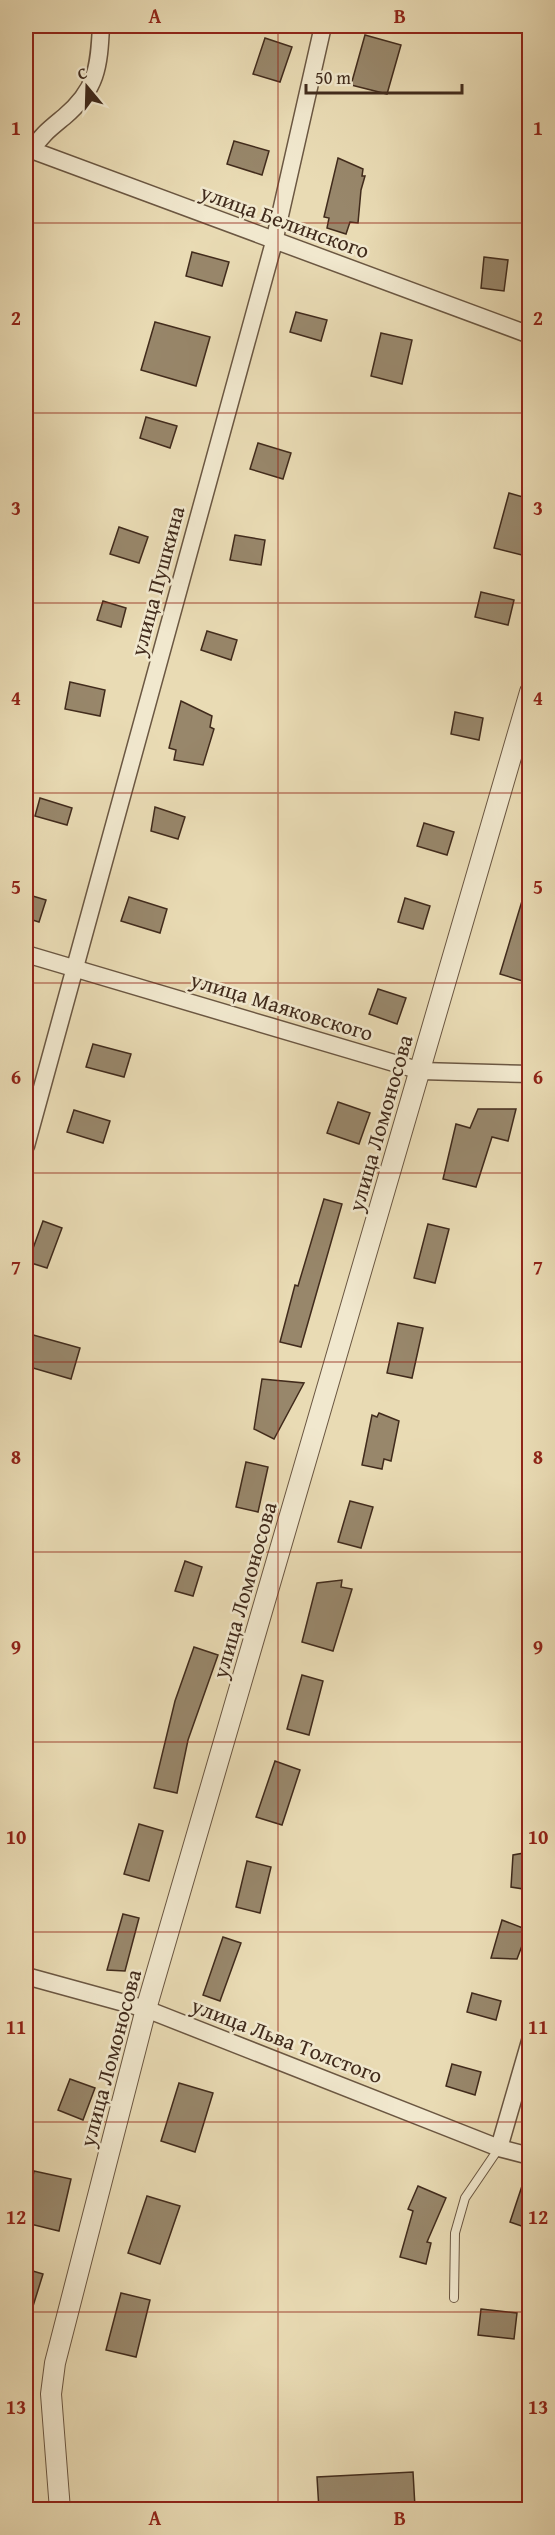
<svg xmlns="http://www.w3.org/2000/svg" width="555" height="2535" font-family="'Gentium Book Plus',serif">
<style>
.building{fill:#98876b;stroke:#412b1c;stroke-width:1.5}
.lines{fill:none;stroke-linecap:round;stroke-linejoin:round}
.service-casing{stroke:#6b5742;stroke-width:10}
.minor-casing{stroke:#6b5742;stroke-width:19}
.tertiary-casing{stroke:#6b5742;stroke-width:22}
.service{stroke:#f1e8ce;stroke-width:8}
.minor{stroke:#f1e8ce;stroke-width:16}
.tertiary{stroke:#f1e8ce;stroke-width:20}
.grid{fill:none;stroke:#8f2418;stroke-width:1.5;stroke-opacity:0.55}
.labels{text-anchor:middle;stroke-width:5;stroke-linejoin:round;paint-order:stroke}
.street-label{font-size:22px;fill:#412b1c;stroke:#f1e8ce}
.neatline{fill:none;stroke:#8f2418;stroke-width:2}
.grid-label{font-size:20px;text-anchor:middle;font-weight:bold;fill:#8f2418}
</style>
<rect width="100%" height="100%" fill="#e9dbb4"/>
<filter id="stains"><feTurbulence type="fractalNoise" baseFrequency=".00333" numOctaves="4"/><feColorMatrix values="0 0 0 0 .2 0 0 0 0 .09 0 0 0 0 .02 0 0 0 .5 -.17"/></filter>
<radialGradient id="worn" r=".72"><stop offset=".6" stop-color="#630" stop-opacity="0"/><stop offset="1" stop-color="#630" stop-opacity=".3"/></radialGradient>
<g class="building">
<path d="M 365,35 L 401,45 L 387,94 L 351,85 Z"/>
<path d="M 265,38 L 292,47 L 280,82 L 253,74 Z"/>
<path d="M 234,141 L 269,151 L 262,175 L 227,164 Z"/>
<path d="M 338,158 L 363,169 L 362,176 L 365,176 L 361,190 L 358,223 L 350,222 L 346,234 L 327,228 L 329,218 L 324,217 Z"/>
<path d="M 192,252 L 229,262 L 222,286 L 186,276 Z"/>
<path d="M 484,257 L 508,260 L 504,291 L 481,288 Z"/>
<path d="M 296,312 L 327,320 L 321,341 L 290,332 Z"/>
<path d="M 155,322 L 210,337 L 196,386 L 141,370 Z"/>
<path d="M 381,333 L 412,340 L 402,384 L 371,376 Z"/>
<path d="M 146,417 L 177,426 L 170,448 L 140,438 Z"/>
<path d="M 258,443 L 291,453 L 283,479 L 250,469 Z"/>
<path d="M 509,493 L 530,499 L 530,557 L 494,548 Z"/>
<path d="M 119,527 L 148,537 L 139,563 L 110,554 Z"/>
<path d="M 235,535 L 265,540 L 261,565 L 230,560 Z"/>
<path d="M 481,592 L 514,600 L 508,625 L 475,617 Z"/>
<path d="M 103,601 L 126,608 L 121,627 L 97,620 Z"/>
<path d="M 207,631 L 237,640 L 231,660 L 201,650 Z"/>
<path d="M 70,682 L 105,690 L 100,716 L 65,709 Z"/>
<path d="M 181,701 L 212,716 L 210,727 L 214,729 L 203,765 L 174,760 L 176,750 L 169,748 Z"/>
<path d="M 455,712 L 483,718 L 479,740 L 451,734 Z"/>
<path d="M 40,798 L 72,808 L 67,825 L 35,816 Z"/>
<path d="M 155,807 L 185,817 L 178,839 L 151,831 Z"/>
<path d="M 424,823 L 454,832 L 447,855 L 417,846 Z"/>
<path d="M 525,891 L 530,892 L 530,969 L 526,982 L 500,974 Z"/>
<path d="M 26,894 L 46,900 L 39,922 L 26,918 Z"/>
<path d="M 129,897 L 167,909 L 160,933 L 121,921 Z"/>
<path d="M 405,898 L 430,906 L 423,929 L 398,922 Z"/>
<path d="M 378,989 L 406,998 L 397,1024 L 369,1014 Z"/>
<path d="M 93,1044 L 131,1054 L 124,1077 L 86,1067 Z"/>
<path d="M 338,1102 L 370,1113 L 359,1144 L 327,1133 Z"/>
<path d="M 478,1109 L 516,1109 L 508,1141 L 492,1137 L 476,1187 L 443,1179 L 456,1124 L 470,1128 Z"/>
<path d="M 74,1110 L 110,1121 L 103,1143 L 67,1132 Z"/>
<path d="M 324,1199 L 342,1204 L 301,1347 L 280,1342 L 295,1285 L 298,1286 Z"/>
<path d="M 43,1221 L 62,1228 L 47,1268 L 28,1262 Z"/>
<path d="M 428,1224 L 449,1229 L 435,1283 L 414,1278 Z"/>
<path d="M 398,1323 L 423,1328 L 412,1378 L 387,1373 Z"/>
<path d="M 26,1333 L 80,1348 L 71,1379 L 26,1366 Z"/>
<path d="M 262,1379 L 304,1383 L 274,1439 L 254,1429 Z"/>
<path d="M 379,1413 L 399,1421 L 391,1461 L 384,1459 L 382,1469 L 362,1465 L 372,1415 L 377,1417 Z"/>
<path d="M 246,1462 L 268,1467 L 258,1512 L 236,1507 Z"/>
<path d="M 350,1501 L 373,1507 L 361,1548 L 338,1542 Z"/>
<path d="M 185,1561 L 202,1567 L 193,1596 L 175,1591 Z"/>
<path d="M 342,1580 L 341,1587 L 352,1589 L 333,1651 L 302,1642 L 317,1583 Z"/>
<path d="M 194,1647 L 218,1655 L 188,1740 L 177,1793 L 154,1788 L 175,1701 Z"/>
<path d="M 302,1675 L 323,1681 L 309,1735 L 287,1729 Z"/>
<path d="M 275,1761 L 300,1770 L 282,1825 L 256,1817 Z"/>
<path d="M 139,1824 L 163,1831 L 149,1881 L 124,1874 Z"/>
<path d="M 530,1852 L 530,1890 L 511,1887 L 513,1855 Z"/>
<path d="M 247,1861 L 271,1867 L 260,1913 L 236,1907 Z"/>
<path d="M 123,1914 L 139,1918 L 125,1971 L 107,1970 Z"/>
<path d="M 502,1920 L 528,1930 L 517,1959 L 491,1958 Z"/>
<path d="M 223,1937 L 241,1943 L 220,2001 L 203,1995 Z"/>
<path d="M 472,1993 L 501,2001 L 496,2020 L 467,2012 Z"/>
<path d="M 452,2064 L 481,2072 L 475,2095 L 446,2086 Z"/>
<path d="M 70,2079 L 95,2088 L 83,2120 L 58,2110 Z"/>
<path d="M 179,2083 L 213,2093 L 195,2152 L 161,2141 Z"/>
<path d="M 34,2171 L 71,2179 L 59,2231 L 26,2223 L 26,2208 Z"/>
<path d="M 526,2174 L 530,2175 L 530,2229 L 510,2222 Z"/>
<path d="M 418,2186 L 446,2198 L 427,2242 L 431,2243 L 426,2264 L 400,2257 L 413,2211 L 408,2209 Z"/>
<path d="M 147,2196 L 180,2206 L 160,2264 L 128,2253 Z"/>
<path d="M 26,2269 L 43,2274 L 29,2319 L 26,2318 Z"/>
<path d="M 121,2293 L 150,2300 L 136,2357 L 106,2350 Z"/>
<path d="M 481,2309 L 517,2313 L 514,2339 L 478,2335 Z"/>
<path d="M 413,2472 L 415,2507 L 319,2510 L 317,2477 Z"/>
</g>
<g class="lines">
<defs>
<path id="service" d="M 454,2298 L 455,2233 L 465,2198 L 499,2148"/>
<g id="minor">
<path d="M 26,148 L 530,335"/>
<path d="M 32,150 C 40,136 52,127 64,117 C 97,89 99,67 101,26"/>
<path d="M 26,954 L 421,1071 L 530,1074"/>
<path d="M 26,1146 L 274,242 L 323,26"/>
<path d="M 26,1976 L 146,2009 L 499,2148 L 530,2156"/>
<path d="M 499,2148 L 530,2041"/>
</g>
<path id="tertiary" d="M 60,2510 L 51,2394 L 55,2363 L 146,2009 L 530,692"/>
</defs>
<use href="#service" class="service-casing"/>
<use href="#minor" class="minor-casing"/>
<use href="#tertiary" class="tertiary-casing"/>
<use href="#service" class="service"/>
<use href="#minor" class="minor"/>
<use href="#tertiary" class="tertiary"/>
</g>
<path class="grid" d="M 278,26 L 278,2510M 26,223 L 530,223M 26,413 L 530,413M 26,603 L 530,603M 26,793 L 530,793M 26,983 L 530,983M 26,1173 L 530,1173M 26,1362 L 530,1362M 26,1552 L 530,1552M 26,1742 L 530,1742M 26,1932 L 530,1932M 26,2122 L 530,2122M 26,2312 L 530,2312"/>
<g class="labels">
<g class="street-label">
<text transform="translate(285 221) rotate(20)" y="8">улица Белинского</text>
<text transform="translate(157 581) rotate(-75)" y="8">улица Пушкина</text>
<text transform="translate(282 1006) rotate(17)" y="8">улица Маяковского</text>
<text transform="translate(380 1123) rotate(-74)" y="8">улица Ломоносова</text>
<text transform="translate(244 1590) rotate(-74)" y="8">улица Ломоносова</text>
<text transform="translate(287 2040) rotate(21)" y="8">улица Льва Толстого</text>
<text transform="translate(110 2058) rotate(-75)" y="8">улица Ломоносова</text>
</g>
</g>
<rect width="555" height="2535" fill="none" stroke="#e9dbb4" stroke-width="66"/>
<g transform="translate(87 87) rotate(341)" stroke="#f1e8ce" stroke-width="4.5" paint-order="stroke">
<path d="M0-4.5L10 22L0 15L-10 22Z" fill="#412b1c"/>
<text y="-9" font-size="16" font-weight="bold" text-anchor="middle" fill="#412b1c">С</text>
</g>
<path d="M306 84v9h156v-9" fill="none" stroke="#412b1c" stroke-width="3"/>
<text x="315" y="84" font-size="18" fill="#412b1c" stroke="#f1e8ce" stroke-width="4.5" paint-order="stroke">50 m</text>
<rect x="33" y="33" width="489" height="2469" class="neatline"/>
<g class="grid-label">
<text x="155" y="23">A</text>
<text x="400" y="23">B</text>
<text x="16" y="135">1</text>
<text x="538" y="135">1</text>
<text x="16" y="325">2</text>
<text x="538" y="325">2</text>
<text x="16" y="515">3</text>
<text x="538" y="515">3</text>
<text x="16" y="705">4</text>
<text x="538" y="705">4</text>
<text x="16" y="894">5</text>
<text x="538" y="894">5</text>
<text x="16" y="1084">6</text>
<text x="538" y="1084">6</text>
<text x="16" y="1274">7</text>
<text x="538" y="1274">7</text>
<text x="16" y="1464">8</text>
<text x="538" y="1464">8</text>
<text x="16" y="1654">9</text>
<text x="538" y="1654">9</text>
<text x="16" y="1844">10</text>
<text x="538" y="1844">10</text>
<text x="16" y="2034">11</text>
<text x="538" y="2034">11</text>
<text x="16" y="2224">12</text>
<text x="538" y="2224">12</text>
<text x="16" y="2414">13</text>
<text x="538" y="2414">13</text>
<text x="155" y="2525">A</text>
<text x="400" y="2525">B</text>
</g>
<rect width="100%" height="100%" filter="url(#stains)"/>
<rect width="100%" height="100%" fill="url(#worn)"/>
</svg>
